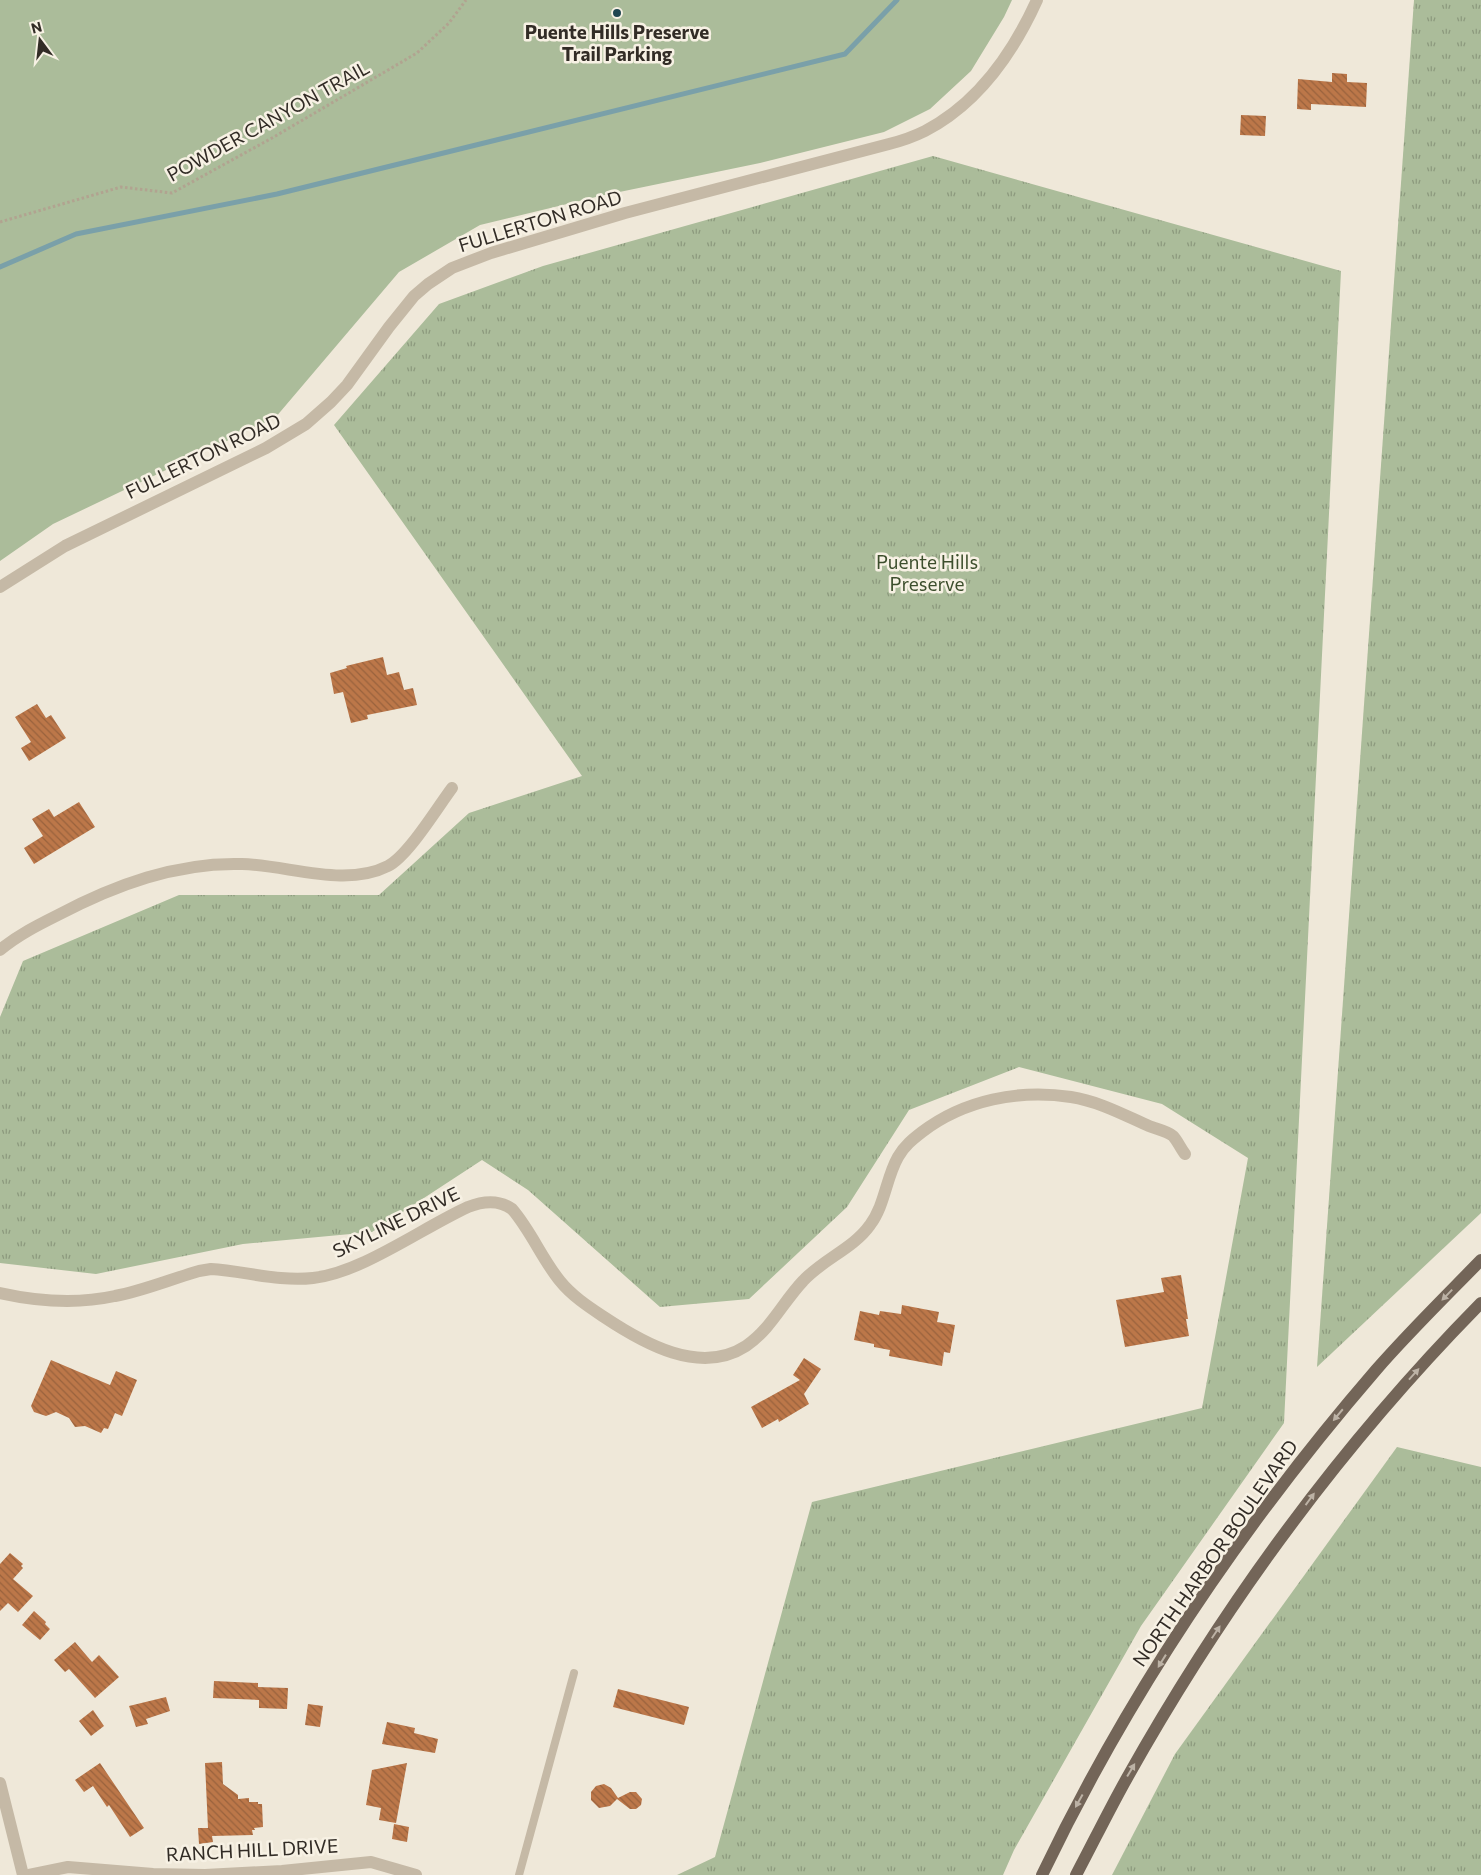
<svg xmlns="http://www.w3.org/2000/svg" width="1481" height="1875" font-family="Commissioner,sans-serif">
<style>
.grass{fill:url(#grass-tufts)}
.park{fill:#abbc9a}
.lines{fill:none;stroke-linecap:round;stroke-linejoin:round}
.stream{stroke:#7aa0a9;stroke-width:5}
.building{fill:url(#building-back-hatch)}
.path{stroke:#b1a390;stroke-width:3;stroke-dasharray:2.5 2.5;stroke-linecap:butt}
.service{stroke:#c5b9a6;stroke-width:8}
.minor{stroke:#c5b9a6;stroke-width:12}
.tertiary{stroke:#c5b9a6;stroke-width:12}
.primary{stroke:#736558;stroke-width:12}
.oneway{fill:#bcb2a5}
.poi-dot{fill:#1f4550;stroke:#f7f1e4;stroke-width:2}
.labels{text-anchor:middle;stroke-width:5;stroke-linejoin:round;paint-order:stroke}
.poi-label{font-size:19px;font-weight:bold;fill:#322c26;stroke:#f7f1e4}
.street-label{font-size:19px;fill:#322c26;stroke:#f7f1e4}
.park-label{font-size:19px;fill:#3c4e2c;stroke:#f7f1e4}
</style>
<defs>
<pattern id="grass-tufts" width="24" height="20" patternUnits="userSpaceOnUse" patternTransform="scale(1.25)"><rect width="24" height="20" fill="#abbc9a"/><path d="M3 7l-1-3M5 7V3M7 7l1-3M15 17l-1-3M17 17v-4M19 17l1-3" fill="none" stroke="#8c997d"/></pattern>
<pattern id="building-back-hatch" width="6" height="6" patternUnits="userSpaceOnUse" patternTransform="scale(1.25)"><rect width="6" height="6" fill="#bc7749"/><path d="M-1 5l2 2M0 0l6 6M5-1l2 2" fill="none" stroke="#99623d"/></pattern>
</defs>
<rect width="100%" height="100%" fill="#efe8d9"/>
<g class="grass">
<path d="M 1414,0 L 1481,0 L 1481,1213 L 1317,1367 Z"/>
<path d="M 933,156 L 1341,271 L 1284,1423 L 1141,1626 L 1014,1850 L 1003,1875 L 677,1875 L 715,1857 L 812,1502 L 1202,1408 L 1248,1158 L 1162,1104 L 1019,1067 L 909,1110 L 847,1207 L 749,1299 L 660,1307 L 528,1190 L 482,1160 L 372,1232 L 243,1244 L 96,1274 L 0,1263 L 0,1017 L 23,961 L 179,895 L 379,895 L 469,813 L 582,776 L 334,425 L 439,304 L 543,266 Z"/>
<path d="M 1397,1447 L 1481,1467 L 1481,1875 L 1112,1875 L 1175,1754 Z"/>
</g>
<path class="park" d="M 0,0 L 1012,0 L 1004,17 L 971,71 L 930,109 L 884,132 L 760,163 L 600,196 L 480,225 L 399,272 L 275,418 L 53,524 L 0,561 Z"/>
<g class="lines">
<path class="stream" d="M 0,267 L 76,234 L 277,194 L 845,54 L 897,0"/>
</g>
<g class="building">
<path d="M 1332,73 L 1347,74 L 1347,82 L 1367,83 L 1366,107 L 1311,104 L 1311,110 L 1297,109 L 1298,79 L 1332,82 Z"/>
<path d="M 1241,115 L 1266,116 L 1265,136 L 1240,135 Z"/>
<path d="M 383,657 L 387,675 L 399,672 L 404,690 L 413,688 L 417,705 L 367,715 L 368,719 L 351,723 L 343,692 L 334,694 L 330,673 L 347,668 L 346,666 Z"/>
<path d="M 37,704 L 46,718 L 51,715 L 66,738 L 29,761 L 21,748 L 31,742 L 15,717 Z"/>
<path d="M 79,802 L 95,827 L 34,864 L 24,848 L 43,836 L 32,819 L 49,809 L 54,817 Z"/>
<path d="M 1181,1275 L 1188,1319 L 1186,1319 L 1189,1336 L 1125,1347 L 1116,1300 L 1164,1292 L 1161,1278 Z"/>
<path d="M 902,1305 L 939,1312 L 937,1322 L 955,1325 L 950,1353 L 944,1352 L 942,1366 L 889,1356 L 890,1350 L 874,1347 L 874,1344 L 854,1340 L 860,1311 L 879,1315 L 880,1311 L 901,1314 Z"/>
<path d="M 804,1358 L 821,1369 L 804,1394 L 809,1404 L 779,1422 L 778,1419 L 762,1428 L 751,1407 L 800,1380 L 793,1375 Z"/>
<path d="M 51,1360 L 110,1385 L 116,1371 L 137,1380 L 122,1416 L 115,1413 L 108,1429 L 104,1428 L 101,1433 L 85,1426 L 75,1427 L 69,1418 L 56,1412 L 46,1416 L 34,1412 L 31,1406 Z"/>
<path d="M 10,1553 L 23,1564 L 21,1566 L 23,1568 L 13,1579 L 33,1596 L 18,1612 L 8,1603 L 0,1611 L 0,1564 Z"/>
<path d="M 34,1611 L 46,1622 L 45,1624 L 50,1629 L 40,1640 L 22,1625 Z"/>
<path d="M 75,1642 L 92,1662 L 99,1655 L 119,1677 L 95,1698 L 69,1669 L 65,1672 L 54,1660 Z"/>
<path d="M 214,1681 L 258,1683 L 258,1687 L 288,1688 L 287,1709 L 259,1708 L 259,1700 L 213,1698 Z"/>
<path d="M 618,1689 L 689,1707 L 684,1725 L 613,1707 Z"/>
<path d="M 166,1697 L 170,1711 L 146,1719 L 148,1724 L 136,1727 L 129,1706 Z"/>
<path d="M 308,1704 L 323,1706 L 320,1727 L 305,1725 Z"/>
<path d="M 93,1710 L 104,1726 L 91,1736 L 79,1721 Z"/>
<path d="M 387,1722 L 415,1728 L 414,1733 L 438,1739 L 435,1753 L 382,1744 Z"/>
<path d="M 222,1762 L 223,1784 L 238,1795 L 238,1799 L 249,1798 L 249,1802 L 258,1802 L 258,1804 L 262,1804 L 263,1827 L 254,1828 L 255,1830 L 252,1830 L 253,1835 L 212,1836 L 213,1842 L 199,1844 L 198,1828 L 208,1828 L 205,1763 Z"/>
<path d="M 100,1763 L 144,1828 L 130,1837 L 109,1805 L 107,1807 L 93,1786 L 84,1792 L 75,1780 Z"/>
<path d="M 407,1763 L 396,1823 L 379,1820 L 381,1808 L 366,1805 L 372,1770 Z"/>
<path d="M 604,1784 L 611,1788 L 618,1798 L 630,1792 L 636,1792 L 642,1799 L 641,1805 L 636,1809 L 630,1809 L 617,1799 L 610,1806 L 599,1808 L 591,1800 L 591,1792 L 596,1786 Z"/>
<path d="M 394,1824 L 409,1827 L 407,1842 L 392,1839 Z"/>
</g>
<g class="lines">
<path class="path" d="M 0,222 L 121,187 L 172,193 L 272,138 L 417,53 L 449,23 L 466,0"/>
<path class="service" d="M 519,1875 L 574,1673"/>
<g class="minor">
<path d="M 0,950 C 18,935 38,925 58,915 C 115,885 177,862 242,864 C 288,865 345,888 388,866 C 408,856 437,808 452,788"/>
<path d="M 0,1293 C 36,1301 78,1304 115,1296 C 143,1291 171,1279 199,1271 L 211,1269 C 244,1271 279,1282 313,1278 C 361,1273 422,1228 468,1207 C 483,1201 498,1199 512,1209 C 531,1231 542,1259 560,1281 C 572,1296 589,1307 604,1317 C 643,1343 700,1376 746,1346 C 771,1329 783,1302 803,1281 C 823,1259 853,1249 870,1225 C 885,1205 886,1178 898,1157 C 904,1146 913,1139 922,1132 C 964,1100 1019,1089 1071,1097 C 1098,1101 1124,1115 1149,1126 C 1156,1129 1167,1131 1173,1136 C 1177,1140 1181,1149 1185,1154"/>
<path d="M 29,1875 L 68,1867 L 153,1874 L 205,1875 L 282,1871 L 371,1862 L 416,1875"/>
</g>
<g class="tertiary">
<path d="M 0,587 L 65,546 L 266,448 L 306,424 L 331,402 L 347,385 L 389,327 L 414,296 L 428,284 L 452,268 L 491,253 L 625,213 L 889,144 C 901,141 913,137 925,131 C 977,104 1013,53 1037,0"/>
<path d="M 0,1783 L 23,1875"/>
</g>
<g class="primary">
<path d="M 1042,1875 C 1129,1693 1244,1523 1376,1370 C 1409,1332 1446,1296 1481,1260"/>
<path d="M 1076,1875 C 1093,1843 1109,1810 1127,1778 C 1224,1605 1342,1444 1481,1303"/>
</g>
</g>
<defs><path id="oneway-solid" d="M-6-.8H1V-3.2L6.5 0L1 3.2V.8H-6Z" transform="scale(1.25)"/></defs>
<g class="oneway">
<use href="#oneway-solid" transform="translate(1447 1295) rotate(134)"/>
<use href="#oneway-solid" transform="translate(1414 1374) rotate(-48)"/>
<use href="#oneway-solid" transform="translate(1338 1415) rotate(130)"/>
<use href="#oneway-solid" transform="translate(1310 1499) rotate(-54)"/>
<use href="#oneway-solid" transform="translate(1216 1632) rotate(-56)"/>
<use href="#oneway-solid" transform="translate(1162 1661) rotate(122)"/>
<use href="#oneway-solid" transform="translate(1131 1770) rotate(-59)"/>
<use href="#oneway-solid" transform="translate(1079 1801) rotate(119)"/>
</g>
<circle class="poi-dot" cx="617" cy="13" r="5"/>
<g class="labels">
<g class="poi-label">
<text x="617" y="39">Puente Hills Preserve<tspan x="617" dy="22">Trail Parking</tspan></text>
</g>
<g class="street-label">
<text transform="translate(268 121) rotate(-29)" y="7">POWDER CANYON TRAIL</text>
<text transform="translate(540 221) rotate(-17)" y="7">FULLERTON ROAD</text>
<text transform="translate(203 456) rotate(-26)" y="7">FULLERTON ROAD</text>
<text transform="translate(396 1222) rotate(-26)" y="7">SKYLINE DRIVE</text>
<text transform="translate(1215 1553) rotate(-55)" y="7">NORTH HARBOR BOULEVARD</text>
<text transform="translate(252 1850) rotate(-3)" y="7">RANCH HILL DRIVE</text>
</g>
<g class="park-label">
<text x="927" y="569">Puente Hills<tspan x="927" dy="22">Preserve</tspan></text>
</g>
</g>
<g transform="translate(40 40) rotate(345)" stroke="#f7f1e4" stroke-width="4" paint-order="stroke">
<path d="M0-4L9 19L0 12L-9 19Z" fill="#322c26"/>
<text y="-8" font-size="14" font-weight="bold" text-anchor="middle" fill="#322c26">N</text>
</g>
</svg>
